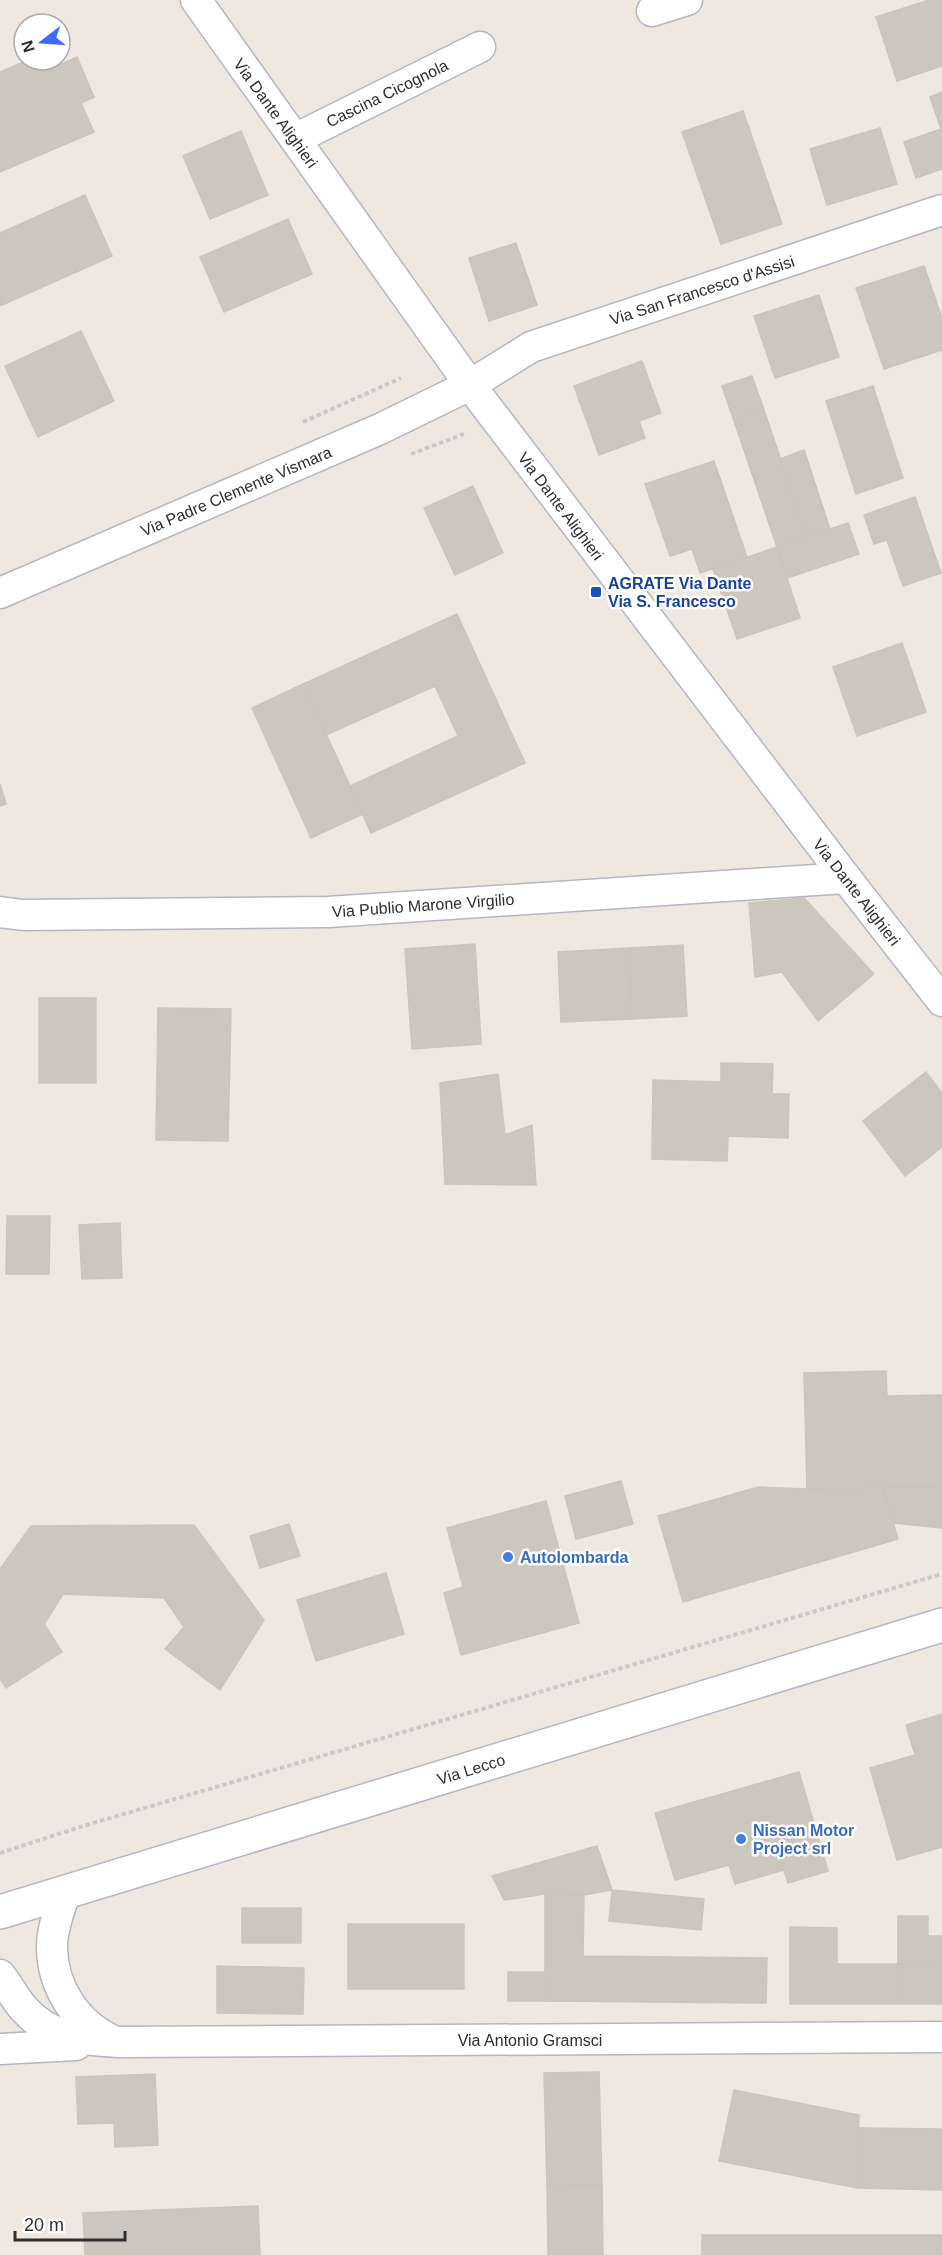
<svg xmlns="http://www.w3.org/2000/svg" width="942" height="2255" font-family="Arial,sans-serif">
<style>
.building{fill:#cbc6be;stroke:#cbc4b9;stroke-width:1.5}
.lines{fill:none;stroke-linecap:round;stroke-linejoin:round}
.street-casing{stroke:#b4b7c1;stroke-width:33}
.secondary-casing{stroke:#b4b7c1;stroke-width:36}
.path{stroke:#c9c9c9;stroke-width:4;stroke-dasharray:4.5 3;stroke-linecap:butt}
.street{stroke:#fff;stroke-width:30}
.secondary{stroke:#fff;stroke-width:33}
.transit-dot{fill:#1a4fb4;stroke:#fff;stroke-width:2}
.shop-dot{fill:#3f7fe0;stroke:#fff;stroke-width:2}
.labels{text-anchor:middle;stroke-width:5;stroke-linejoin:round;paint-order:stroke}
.street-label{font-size:16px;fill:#2e2e2e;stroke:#fff}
.transit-label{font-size:16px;font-weight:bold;fill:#164399;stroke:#fff;text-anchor:start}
.shop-label{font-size:16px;font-weight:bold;fill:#366cbe;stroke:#fff;text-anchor:start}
</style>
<rect width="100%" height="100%" fill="#efe8e0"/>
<g class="building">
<path d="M 929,0 L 942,0 L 942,66 L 897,81 L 876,17 Z"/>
<path d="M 77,57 L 94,97 L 81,103 L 94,132 L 0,172 L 0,72 L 28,60 L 39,60 L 44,72 Z"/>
<path d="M 942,92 L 942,169 L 916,178 L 904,142 L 941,129 L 930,97 Z"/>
<path d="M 743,111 L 782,224 L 721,244 L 682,132 Z"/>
<path d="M 880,128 L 897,184 L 827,205 L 810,149 Z"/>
<path d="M 241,131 L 268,195 L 210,219 L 183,156 Z"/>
<path d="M 85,195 L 112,256 L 0,306 L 0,233 Z"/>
<path d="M 288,219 L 312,274 L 224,312 L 200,257 Z"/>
<path d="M 516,243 L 537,305 L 489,321 L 469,258 Z"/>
<path d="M 924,266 L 942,318 L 942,350 L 884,369 L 856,288 Z"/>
<path d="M 819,295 L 839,357 L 775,378 L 754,316 Z"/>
<path d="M 81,331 L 114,401 L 38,437 L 5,366 Z"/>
<path d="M 642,361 L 661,413 L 639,421 L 645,438 L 599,455 L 574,386 Z"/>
<path d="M 752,376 L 764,410 L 734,421 L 722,386 Z"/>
<path d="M 873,386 L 903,478 L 856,494 L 826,401 Z"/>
<path d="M 764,410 L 807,537 L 777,547 L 734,421 Z"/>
<path d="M 804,450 L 830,529 L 807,537 L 780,459 Z"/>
<path d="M 714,461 L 747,557 L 700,573 L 692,549 L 670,556 L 645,484 Z"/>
<path d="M 473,486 L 503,553 L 455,575 L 424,508 Z"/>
<path d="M 915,497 L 941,573 L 903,586 L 887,540 L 874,544 L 864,515 Z"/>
<path d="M 848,523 L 859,554 L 787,578 L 777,547 Z"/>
<path d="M 777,547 L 800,618 L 737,639 L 713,569 Z"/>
<path d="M 457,614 L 525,763 L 371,833 L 350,786 L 458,736 L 435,686 L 326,735 L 303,684 Z"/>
<path d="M 902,643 L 926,712 L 857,736 L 833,667 Z"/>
<path d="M 303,684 L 363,814 L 311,838 L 252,708 Z"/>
<path d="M 0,784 L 6,804 L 0,806 Z"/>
<path d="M 804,898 L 874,974 L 818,1021 L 782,972 L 755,977 L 749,903 Z"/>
<path d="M 475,944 L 481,1044 L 412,1049 L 405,949 Z"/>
<path d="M 683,945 L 687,1016 L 632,1019 L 629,948 Z"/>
<path d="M 629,948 L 632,1019 L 561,1022 L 558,952 Z"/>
<rect x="39" y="998" width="57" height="85"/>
<path d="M 158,1008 L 231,1009 L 228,1141 L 156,1140 Z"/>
<path d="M 721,1063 L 773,1064 L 772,1094 L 789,1094 L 788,1138 L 728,1136 L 727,1161 L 652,1159 L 653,1080 L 721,1082 Z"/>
<path d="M 926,1072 L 942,1093 L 942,1147 L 905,1176 L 863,1121 Z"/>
<path d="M 498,1074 L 505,1135 L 532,1125 L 536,1185 L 445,1184 L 440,1083 Z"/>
<path d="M 7,1216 L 50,1216 L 49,1274 L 6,1274 Z"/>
<path d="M 120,1223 L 122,1278 L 82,1279 L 79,1225 Z"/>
<path d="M 886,1371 L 887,1396 L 942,1395 L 942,1486 L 807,1489 L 804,1373 Z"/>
<path d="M 621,1481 L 633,1524 L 576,1539 L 565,1496 Z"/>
<path d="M 942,1486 L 942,1528 L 893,1523 L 883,1488 Z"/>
<path d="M 758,1487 L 807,1489 L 883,1488 L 898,1539 L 683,1602 L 658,1516 Z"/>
<path d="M 546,1501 L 579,1623 L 461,1655 L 444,1593 L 463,1587 L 447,1528 Z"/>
<path d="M 289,1524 L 300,1556 L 260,1568 L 250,1536 Z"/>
<path d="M 194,1525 L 264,1620 L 220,1690 L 165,1649 L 184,1627 L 164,1598 L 63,1594 L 44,1624 L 62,1652 L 6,1688 L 0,1679 L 0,1569 L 31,1526 Z"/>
<path d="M 386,1573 L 404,1634 L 316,1661 L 297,1600 Z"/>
<path d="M 942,1714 L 942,1847 L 897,1860 L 870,1768 L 915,1755 L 906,1725 Z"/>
<path d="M 799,1772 L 828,1871 L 788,1883 L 784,1870 L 735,1884 L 729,1865 L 675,1880 L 655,1813 Z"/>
<path d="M 597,1846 L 612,1890 L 584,1895 L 545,1894 L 504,1900 L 492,1876 Z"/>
<path d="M 612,1890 L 704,1899 L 701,1930 L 609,1921 Z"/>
<path d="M 545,1894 L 584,1895 L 583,1956 L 767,1958 L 766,2003 L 545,2001 Z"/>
<rect x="242" y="1908" width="59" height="35"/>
<path d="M 898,1916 L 928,1916 L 928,1936 L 942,1936 L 942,1964 L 898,1964 Z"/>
<rect x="348" y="1924" width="116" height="65"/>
<path d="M 790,1927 L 837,1928 L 837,1964 L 898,1964 L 898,2004 L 790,2004 Z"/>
<rect x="898" y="1964" width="44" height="40"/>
<path d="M 217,1966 L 304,1968 L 303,2014 L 217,2013 Z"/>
<rect x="508" y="1972" width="37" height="29"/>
<path d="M 599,2072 L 602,2185 L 547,2186 L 544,2073 Z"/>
<path d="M 155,2074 L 158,2145 L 115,2147 L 114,2123 L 78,2124 L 76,2077 Z"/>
<path d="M 734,2090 L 859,2115 L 858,2188 L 719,2161 Z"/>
<path d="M 859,2128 L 942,2129 L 942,2190 L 858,2188 Z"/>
<path d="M 602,2185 L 603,2255 L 548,2255 L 547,2186 Z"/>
<path d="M 258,2206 L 260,2255 L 85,2255 L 83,2213 Z"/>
<rect x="702" y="2235" width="240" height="20"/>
</g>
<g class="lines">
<defs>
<g id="street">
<path d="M 196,0 L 470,385 L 846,878 L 942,1001"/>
<path d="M 652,11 L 687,0"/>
<path d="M 295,139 L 480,47"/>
<path d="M 0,593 L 380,429 L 470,385 L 531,347 L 942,210"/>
<path d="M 0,912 L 23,915 L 328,912 L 846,878"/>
<path d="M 65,1892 C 60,1909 52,1928 52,1947 C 52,1986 76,2024 112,2040"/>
<path d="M 0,1975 C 9,1986 15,1999 24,2009 C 50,2038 82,2040 118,2042 L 942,2037"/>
<path d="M 0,2049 L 76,2045"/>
</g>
<path id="secondary" d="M 0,1912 L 942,1625"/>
</defs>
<use href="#street" class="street-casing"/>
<use href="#secondary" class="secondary-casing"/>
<g class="path">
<path d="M 303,422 L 401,378"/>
<path d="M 411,454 L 464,434"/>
<path d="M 0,1853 L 83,1826 L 942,1574"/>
</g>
<use href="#street" class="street"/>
<use href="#secondary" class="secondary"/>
</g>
<rect class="transit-dot" x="590" y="586" width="12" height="12" rx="3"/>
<g class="shop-dot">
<circle cx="508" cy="1557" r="6"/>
<circle cx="741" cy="1839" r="6"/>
</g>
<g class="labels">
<g class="street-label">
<text transform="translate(387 93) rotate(-26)" y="6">Cascina Cicognola</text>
<text transform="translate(276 113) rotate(54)" y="6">Via Dante Alighieri</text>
<text transform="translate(702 290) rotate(-18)" y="6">Via San Francesco d'Assisi</text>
<text transform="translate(236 491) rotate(-23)" y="6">Via Padre Clemente Vismara</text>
<text transform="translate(561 506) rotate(53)" y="6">Via Dante Alighieri</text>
<text transform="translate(857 892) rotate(52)" y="6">Via Dante Alighieri</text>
<text transform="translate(423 905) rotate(-4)" y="6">Via Publio Marone Virgilio</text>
<text transform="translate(471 1769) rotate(-17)" y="6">Via Lecco</text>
<text x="530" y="2046">Via Antonio Gramsci</text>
</g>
<g class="transit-label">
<text x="608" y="589">AGRATE Via Dante<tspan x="608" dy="18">Via S. Francesco</tspan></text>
</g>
<g class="shop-label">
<text x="520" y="1563">Autolombarda</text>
<text x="753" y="1836">Nissan Motor<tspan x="753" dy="18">Project srl</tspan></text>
</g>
</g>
<g transform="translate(42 42) rotate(253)"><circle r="28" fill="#ffffff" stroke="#ababab" stroke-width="1.5"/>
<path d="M0-4.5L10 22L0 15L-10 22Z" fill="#3d6aff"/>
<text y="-9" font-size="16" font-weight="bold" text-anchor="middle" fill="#2e2e2e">N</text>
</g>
<path d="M15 2231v9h110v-9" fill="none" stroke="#2e2e2e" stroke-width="3"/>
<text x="24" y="2231" font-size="18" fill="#2e2e2e" stroke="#ffffff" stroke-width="4.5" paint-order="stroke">20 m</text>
</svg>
